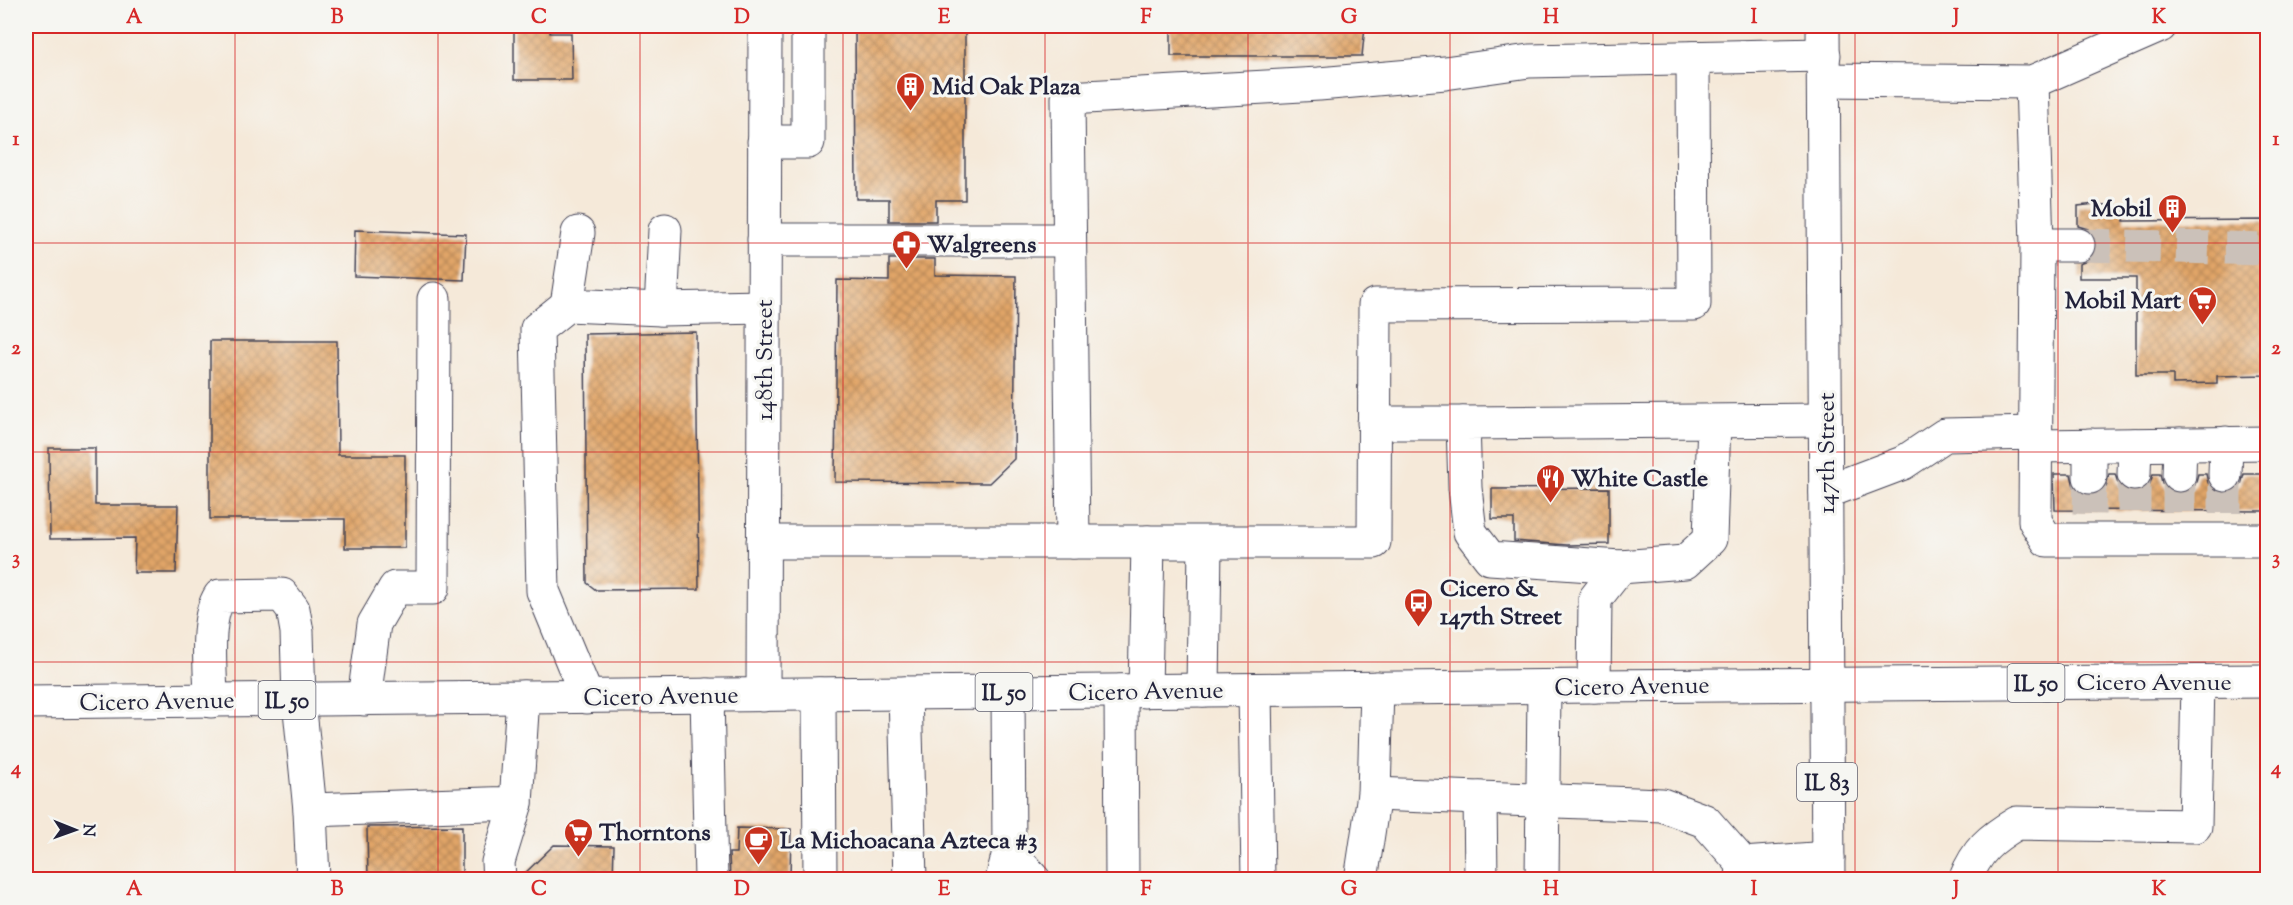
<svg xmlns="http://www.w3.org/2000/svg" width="2293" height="905" font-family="'Sorts Mill Goudy',serif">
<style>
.building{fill:url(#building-cross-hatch)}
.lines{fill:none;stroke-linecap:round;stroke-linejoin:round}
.minor-tunnel{stroke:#cbc1b9;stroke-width:33;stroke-dasharray:33 16;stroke-linecap:butt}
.minor-casing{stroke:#424053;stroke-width:35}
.major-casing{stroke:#424053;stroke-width:35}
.minor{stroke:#fff;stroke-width:33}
.major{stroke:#fff;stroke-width:33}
.grid{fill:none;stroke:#d62828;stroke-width:1.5;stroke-opacity:0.55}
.labels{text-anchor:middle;stroke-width:6;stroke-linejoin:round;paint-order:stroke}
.shield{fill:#f6f6f2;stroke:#626272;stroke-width:1.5}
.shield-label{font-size:22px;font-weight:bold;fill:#22223b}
.poi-label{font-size:24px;font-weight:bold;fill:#22223b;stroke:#f6f6f2;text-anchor:start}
.street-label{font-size:24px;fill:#22223b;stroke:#f6f6f2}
.neatline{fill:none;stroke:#d62828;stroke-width:2}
.grid-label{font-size:20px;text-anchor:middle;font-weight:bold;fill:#d62828}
</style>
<defs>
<pattern id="building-cross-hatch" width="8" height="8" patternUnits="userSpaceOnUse" patternTransform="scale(1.5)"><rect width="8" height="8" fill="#e1a568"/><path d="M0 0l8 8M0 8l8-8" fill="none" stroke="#b68657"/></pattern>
</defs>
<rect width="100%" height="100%" fill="#f6f6f2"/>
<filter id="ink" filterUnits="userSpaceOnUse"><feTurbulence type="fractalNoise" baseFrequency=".0167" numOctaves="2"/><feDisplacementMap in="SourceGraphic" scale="12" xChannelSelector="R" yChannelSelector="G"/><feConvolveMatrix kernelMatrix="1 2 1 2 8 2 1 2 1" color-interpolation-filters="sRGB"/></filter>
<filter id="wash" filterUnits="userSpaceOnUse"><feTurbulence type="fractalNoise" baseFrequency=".008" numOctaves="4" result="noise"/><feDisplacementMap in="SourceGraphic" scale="24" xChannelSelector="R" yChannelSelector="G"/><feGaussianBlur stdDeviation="1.35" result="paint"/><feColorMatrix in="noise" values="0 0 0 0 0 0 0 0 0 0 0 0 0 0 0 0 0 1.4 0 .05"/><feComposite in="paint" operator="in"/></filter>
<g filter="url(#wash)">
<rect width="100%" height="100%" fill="#f5e9d9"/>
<g id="blocks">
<g class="building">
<path d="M 514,26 L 550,26 L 550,33 L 571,33 L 572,80 L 514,80 Z"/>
<path d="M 855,26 L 965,26 L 965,200 L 936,200 L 936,221 L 889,221 L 889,199 L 856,199 Z"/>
<path d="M 1171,26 L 1365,26 L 1362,56 L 1171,56 Z"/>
<path d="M 2096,204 L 2124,207 L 2124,221 L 2268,220 L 2268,375 L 2217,376 L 2217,383 L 2173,384 L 2173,375 L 2136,375 L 2136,278 L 2079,278 L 2079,264 L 2087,261 L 2094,255 L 2097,244 L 2094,235 L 2088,229 L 2078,226 L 2078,206 Z"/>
<path d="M 355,230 L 466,234 L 464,280 L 354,276 Z"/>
<path d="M 889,259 L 935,259 L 935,275 L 1016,276 L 1014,459 L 989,483 L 835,482 L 837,280 L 889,281 Z"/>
<path d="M 696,332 L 699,589 L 596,590 L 587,583 L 585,334 Z"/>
<path d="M 210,341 L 337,341 L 338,455 L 405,455 L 405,548 L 345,548 L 345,519 L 210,519 Z"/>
<path d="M 49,448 L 95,448 L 95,505 L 178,505 L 176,573 L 134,573 L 135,538 L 50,539 Z"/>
<path d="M 2054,474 L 2071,474 L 2074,487 L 2081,493 L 2091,496 L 2099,493 L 2106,487 L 2109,474 L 2115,474 L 2118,483 L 2124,490 L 2134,493 L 2143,490 L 2150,484 L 2153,474 L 2160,474 L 2162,483 L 2169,491 L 2179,494 L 2187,492 L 2195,485 L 2198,474 L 2206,474 L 2208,483 L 2215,491 L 2225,494 L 2233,492 L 2241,485 L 2244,474 L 2268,474 L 2268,511 L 2055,510 Z"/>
<path d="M 1609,488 L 1609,544 L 1567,545 L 1514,541 L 1514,519 L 1492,519 L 1492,489 Z"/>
<path d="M 462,826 L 462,879 L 368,879 L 367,827 Z"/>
<path d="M 737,828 L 791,829 L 790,879 L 730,879 L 729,853 L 736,853 Z"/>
<path d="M 554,845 L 614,846 L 613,879 L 519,879 Z"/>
</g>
</g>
</g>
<g filter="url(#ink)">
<use href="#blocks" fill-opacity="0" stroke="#424053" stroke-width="1.5"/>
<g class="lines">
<g class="minor-tunnel">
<path d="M 2078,245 L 2268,249"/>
<path d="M 2134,512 L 2134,474"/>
<path d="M 2179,512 L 2179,475"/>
<path d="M 2225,513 L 2225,475"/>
<path d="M 2089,514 L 2090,477"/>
</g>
<defs>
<g id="minor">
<path d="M 1824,80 L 2032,82 L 2160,26"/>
<path d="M 2032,82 L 2037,245 L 2035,521 L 2047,540 L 2268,540"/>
<path d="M 764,142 L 808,142 L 808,26"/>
<path d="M 578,233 L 567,305 L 661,309 L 764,307"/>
<path d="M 764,240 L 1069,240"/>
<path d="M 2037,245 L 2078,245"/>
<path d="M 567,305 L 537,329 L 543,591 L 587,697"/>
<path d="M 661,309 L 665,230"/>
<path d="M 1714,421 L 1710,539 L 1685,562 L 1620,567 L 1490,558 L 1470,532 L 1465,488 L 1463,423 L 1825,420"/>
<path d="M 1374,423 L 1463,423"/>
<path d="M 2036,446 L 2268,443"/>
<path d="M 2134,474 L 2135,445"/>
<path d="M 2179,475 L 2180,444"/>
<path d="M 2225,475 L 2226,443"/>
<path d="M 2090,477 L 2090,445"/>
<path d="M 1826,492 L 1903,463 L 1945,435 L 2036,433"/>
<path d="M 763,542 L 1073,542 L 1068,98 L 1319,84 L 1445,73 L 1529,61 L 1824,55"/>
<path d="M 1073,542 L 1374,542 L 1375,305 L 1694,304 L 1693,58"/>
<path d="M 1594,686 L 1595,599 L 1620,567"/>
<path d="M 1203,690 L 1205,543"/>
<path d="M 1255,690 L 1258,880"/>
<path d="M 1121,691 L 1122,880"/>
<path d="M 1145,691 L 1148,542"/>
<path d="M 905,693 L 910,880"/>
<path d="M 819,694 L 820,880"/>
<path d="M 707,695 L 711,880"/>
<path d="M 763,695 L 765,26"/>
<path d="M 364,699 L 374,624 L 395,588 L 433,588 L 434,299"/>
<path d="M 211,701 C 211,671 204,620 220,596 L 282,595 L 293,609 L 297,632 L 299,700 L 310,810 L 516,803 L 523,697"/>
<path d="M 1374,794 L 1662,805 L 1705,821 L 1743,864 L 1742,880"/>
<path d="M 1480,798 L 1481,880"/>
<path d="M 310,810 L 313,880"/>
<path d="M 1009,852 L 1034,880"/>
<path d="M 1743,864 L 1828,858"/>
<path d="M 499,880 L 498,862 L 516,803"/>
<path d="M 1002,880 L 1009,852 L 1008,692"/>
<path d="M 1361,880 L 1374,794 L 1377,688"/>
<path d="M 1542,880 L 1544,687"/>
<path d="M 1965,880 C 1977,850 1990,839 2017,823 L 2195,826 L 2198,682"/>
</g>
<g id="major">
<path d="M 1823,26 L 1828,880"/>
<path d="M 26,702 L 1594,686 L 2268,681"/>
</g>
</defs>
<use href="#minor" class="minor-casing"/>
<use href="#major" class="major-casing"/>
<use href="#minor" class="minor"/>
<use href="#major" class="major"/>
</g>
</g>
<path class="grid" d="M 235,26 L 235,880M 438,26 L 438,880M 640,26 L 640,880M 843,26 L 843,880M 1045,26 L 1045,880M 1248,26 L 1248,880M 1450,26 L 1450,880M 1653,26 L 1653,880M 1855,26 L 1855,880M 2058,26 L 2058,880M 26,243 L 2268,243M 26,452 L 2268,452M 26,662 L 2268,662"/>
<defs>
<symbol id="building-pin" viewBox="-11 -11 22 30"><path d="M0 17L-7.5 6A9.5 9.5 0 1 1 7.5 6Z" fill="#c8321e" stroke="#f6f6f2"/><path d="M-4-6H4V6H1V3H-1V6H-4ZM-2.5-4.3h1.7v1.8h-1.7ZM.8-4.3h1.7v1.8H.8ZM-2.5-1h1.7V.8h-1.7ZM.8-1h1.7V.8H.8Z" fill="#fff"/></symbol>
<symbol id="pharmacy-pin" viewBox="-11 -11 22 30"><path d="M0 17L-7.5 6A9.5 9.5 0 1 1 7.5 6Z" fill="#c8321e" stroke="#f6f6f2"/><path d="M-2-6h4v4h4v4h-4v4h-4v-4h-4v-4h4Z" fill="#fff"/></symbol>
<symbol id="supermarket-pin" viewBox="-11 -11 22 30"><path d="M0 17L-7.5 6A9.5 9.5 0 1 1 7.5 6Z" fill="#c8321e" stroke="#f6f6f2"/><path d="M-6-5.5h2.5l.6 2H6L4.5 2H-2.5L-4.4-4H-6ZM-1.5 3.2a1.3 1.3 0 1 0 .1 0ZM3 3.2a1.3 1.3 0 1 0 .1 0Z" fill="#fff"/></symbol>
<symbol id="restaurant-pin" viewBox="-11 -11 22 30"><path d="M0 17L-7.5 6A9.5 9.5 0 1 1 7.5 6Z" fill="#c8321e" stroke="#f6f6f2"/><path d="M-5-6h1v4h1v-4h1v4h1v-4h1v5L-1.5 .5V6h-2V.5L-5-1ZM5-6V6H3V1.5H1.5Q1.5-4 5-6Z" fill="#fff"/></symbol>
<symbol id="bus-pin" viewBox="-11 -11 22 30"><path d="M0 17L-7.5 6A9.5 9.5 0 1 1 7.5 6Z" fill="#c8321e" stroke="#f6f6f2"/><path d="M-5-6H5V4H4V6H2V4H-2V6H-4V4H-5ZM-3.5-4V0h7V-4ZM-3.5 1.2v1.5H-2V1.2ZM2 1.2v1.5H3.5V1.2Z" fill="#fff"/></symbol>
<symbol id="cafe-pin" viewBox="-11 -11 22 30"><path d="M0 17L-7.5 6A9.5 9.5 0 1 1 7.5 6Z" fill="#c8321e" stroke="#f6f6f2"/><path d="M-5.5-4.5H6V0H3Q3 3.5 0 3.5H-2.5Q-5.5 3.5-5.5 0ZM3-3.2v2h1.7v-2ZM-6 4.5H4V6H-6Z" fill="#fff"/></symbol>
</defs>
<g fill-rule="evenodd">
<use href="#building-pin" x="894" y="70" width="33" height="45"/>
<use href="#building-pin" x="2156" y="192" width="33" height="45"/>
<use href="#pharmacy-pin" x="890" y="228" width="33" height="45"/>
<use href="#supermarket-pin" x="2186" y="284" width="33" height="45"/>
<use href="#restaurant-pin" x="1534" y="462" width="33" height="45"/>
<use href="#bus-pin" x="1402" y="586" width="33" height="45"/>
<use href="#supermarket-pin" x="562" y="816" width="33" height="45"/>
<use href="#cafe-pin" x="742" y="824" width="33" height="45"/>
</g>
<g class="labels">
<g class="shield">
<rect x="2007.5" y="664" width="57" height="38" rx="4.5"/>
<rect x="975.5" y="673" width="57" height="38" rx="4.5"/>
<rect x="258.5" y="681" width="57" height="38" rx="4.5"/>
<rect x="1797" y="763" width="60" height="38" rx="4.5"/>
</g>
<g class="shield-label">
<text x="2036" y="691">IL 50</text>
<text x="1004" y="700">IL 50</text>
<text x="287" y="708">IL 50</text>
<text x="1827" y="790">IL 83</text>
</g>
<g class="poi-label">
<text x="932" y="94">Mid Oak Plaza</text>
<text x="2152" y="216" text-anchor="end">Mobil</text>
<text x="927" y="252">Walgreens</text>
<text x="2181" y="308" text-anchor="end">Mobil Mart</text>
<text x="1571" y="486">White Castle</text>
<text x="1440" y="596">Cicero &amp;<tspan x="1440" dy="28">147th Street</tspan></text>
<text x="599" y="840">Thorntons</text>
<text x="780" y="848">La Michoacana Azteca #3</text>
</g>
<g class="street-label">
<text transform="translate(764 360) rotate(-90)" y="8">148th Street</text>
<text transform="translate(1826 453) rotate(-90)" y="8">147th Street</text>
<text x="2154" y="690">Cicero Avenue</text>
<text transform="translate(1632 686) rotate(-1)" y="8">Cicero Avenue</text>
<text transform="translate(1146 691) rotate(-1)" y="8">Cicero Avenue</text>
<text transform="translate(661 696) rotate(-1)" y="8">Cicero Avenue</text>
<text transform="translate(157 701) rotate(-1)" y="8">Cicero Avenue</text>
</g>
</g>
<rect width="2293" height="905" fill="none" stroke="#f6f6f2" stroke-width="66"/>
<g transform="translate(75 830) rotate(91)" stroke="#f6f6f2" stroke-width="4.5" paint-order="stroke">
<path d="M0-4.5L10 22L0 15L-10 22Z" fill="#22223b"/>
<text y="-9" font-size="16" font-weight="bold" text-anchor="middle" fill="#22223b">N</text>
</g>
<rect x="33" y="33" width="2227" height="839" class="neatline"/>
<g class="grid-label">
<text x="134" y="23">A</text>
<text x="337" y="23">B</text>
<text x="539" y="23">C</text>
<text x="742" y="23">D</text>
<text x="944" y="23">E</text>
<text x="1146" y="23">F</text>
<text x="1349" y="23">G</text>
<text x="1551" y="23">H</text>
<text x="1754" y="23">I</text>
<text x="1956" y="23">J</text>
<text x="2159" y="23">K</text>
<text x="16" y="145">1</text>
<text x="2276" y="145">1</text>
<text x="16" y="354">2</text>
<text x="2276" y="354">2</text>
<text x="16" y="564">3</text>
<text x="2276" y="564">3</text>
<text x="16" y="774">4</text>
<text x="2276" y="774">4</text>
<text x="134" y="895">A</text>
<text x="337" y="895">B</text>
<text x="539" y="895">C</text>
<text x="742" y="895">D</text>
<text x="944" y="895">E</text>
<text x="1146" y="895">F</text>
<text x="1349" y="895">G</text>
<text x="1551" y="895">H</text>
<text x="1754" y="895">I</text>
<text x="1956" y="895">J</text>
<text x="2159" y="895">K</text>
</g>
</svg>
